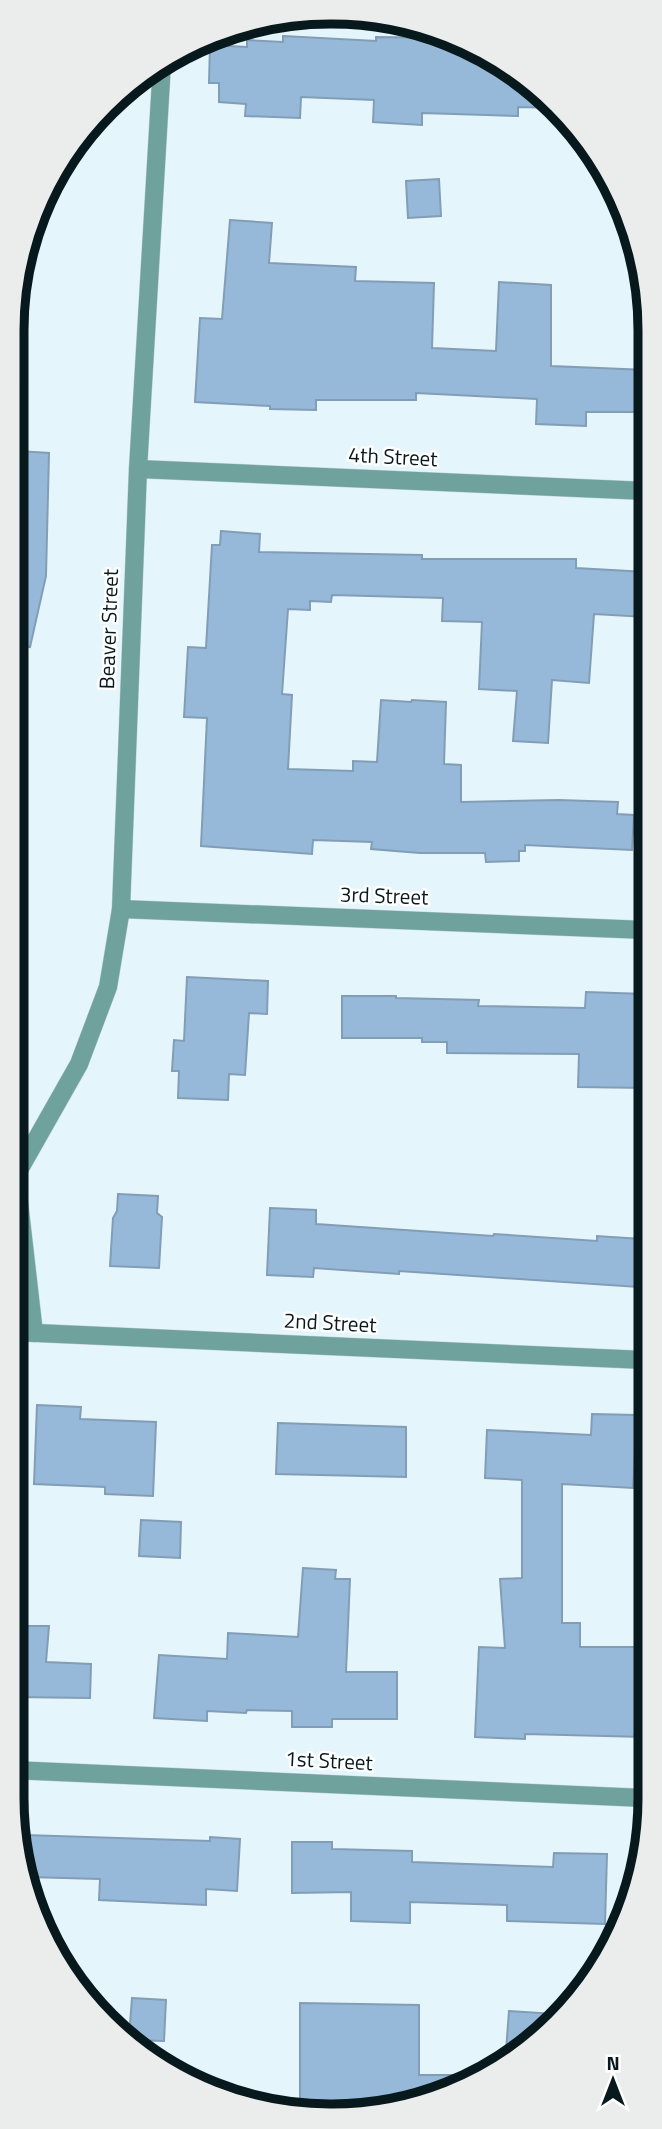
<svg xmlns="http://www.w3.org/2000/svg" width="662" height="2129" font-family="'Titillium Web',sans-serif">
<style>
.building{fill:#97b9d9;stroke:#829db6;stroke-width:2}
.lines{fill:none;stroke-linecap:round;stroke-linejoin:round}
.minor-casing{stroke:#c1d2d7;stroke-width:19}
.minor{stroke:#6fa19d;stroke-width:18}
.labels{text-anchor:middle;stroke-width:5;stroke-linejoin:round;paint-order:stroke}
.street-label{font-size:21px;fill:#08191d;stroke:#fff}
.rim{fill:none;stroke:#08191d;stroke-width:9}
</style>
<rect width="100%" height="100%" fill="#e4f5fb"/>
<g class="building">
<path d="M 283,36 L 376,41 L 376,37 L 446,38 L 490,55 L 555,108 L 518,107 L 518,116 L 422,113 L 422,125 L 373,122 L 374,100 L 301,97 L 300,118 L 245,116 L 246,104 L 219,102 L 219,83 L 209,83 L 210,45 L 247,47 L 247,40 L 283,42 Z"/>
<path d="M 439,179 L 441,216 L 408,218 L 406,181 Z"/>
<path d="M 230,220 L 272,223 L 269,263 L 356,267 L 355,281 L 434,283 L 432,348 L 496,351 L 499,282 L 551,285 L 551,366 L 647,370 L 647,412 L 586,412 L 586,426 L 536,424 L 537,399 L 416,393 L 416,400 L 316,400 L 316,410 L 270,409 L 270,406 L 195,402 L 200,318 L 222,319 Z"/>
<path d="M 18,451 L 49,453 L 46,576 L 30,647 L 17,645 Z"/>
<path d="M 221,531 L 260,534 L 259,552 L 422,555 L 422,559 L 576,559 L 576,568 L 646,572 L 646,617 L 594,614 L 589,683 L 552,680 L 548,743 L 513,741 L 517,691 L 479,689 L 482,622 L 442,621 L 443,598 L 332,595 L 331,602 L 310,601 L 310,610 L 288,609 L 282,694 L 292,695 L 288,769 L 353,771 L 353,761 L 377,762 L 381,700 L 411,702 L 412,700 L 446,702 L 444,764 L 461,765 L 461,802 L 559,800 L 618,802 L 617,814 L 634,815 L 632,850 L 525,845 L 525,851 L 519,851 L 519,861 L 486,862 L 485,853 L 420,853 L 371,849 L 372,842 L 313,840 L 312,854 L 201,846 L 207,718 L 184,717 L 188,647 L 206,648 L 212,545 L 220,545 Z"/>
<path d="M 187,977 L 268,981 L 267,1014 L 249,1013 L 245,1075 L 229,1074 L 228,1100 L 178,1098 L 179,1071 L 172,1071 L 174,1040 L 184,1041 Z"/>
<path d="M 586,992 L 645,994 L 645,1088 L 578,1087 L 579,1054 L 447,1053 L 447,1042 L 422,1042 L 422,1038 L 342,1038 L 342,996 L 396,996 L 396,998 L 479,1000 L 478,1006 L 585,1008 Z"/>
<path d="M 118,1194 L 158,1196 L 157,1213 L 162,1217 L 159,1268 L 110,1266 L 113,1218 L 117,1211 Z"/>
<path d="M 270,1208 L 316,1210 L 316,1224 L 493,1236 L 494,1234 L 597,1241 L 597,1236 L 641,1239 L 638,1287 L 399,1271 L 399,1274 L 314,1268 L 313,1277 L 267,1275 Z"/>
<path d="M 37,1405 L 81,1407 L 80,1419 L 156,1422 L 153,1496 L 105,1494 L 105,1487 L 34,1484 Z"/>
<path d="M 592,1414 L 637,1415 L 633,1488 L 562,1484 L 562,1623 L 580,1623 L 580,1647 L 644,1647 L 644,1737 L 525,1734 L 525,1739 L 475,1737 L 479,1647 L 505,1648 L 500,1579 L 522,1578 L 522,1480 L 485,1478 L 487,1430 L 591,1435 Z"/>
<path d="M 278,1423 L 406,1427 L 406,1477 L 276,1474 Z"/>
<path d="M 141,1520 L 181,1522 L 180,1558 L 139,1556 Z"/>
<path d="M 303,1568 L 336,1570 L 335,1579 L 350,1579 L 346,1672 L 397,1672 L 397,1719 L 332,1719 L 332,1727 L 292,1727 L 292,1711 L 247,1710 L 246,1713 L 207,1711 L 207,1721 L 154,1718 L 159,1655 L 227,1659 L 228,1633 L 298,1637 Z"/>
<path d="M 13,1626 L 49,1626 L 46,1662 L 91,1664 L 90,1698 L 13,1697 Z"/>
<path d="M 25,1835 L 210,1841 L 210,1837 L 240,1839 L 237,1891 L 206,1889 L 206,1905 L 99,1900 L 100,1879 L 28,1877 L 25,1860 Z"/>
<path d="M 292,1842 L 332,1842 L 332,1849 L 412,1851 L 412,1862 L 553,1867 L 554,1853 L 607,1854 L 605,1924 L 507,1921 L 507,1905 L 410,1902 L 410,1923 L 351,1921 L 351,1892 L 292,1893 Z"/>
<path d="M 132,1998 L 166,2000 L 164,2041 L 132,2040 L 129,2037 Z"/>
<path d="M 300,2003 L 419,2005 L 419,2075 L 482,2075 L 413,2106 L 300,2113 Z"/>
<path d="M 509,2011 L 557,2014 L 505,2064 Z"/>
</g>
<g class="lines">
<defs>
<g id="minor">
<path d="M 138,469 L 647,491"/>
<path d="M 121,909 L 646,930"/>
<path d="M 16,1176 L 34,1333"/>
<path d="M 15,1177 L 79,1064 L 108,987 L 121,909 L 138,469 L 162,63"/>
<path d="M 14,1332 L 645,1360"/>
<path d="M 12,1770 L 644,1798"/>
</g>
</defs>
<use href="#minor" class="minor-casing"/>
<use href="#minor" class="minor"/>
</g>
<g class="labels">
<g class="street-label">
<text transform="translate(393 457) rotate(3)" y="7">4th Street</text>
<text transform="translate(109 629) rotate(-88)" y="7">Beaver Street</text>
<text transform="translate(384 896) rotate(2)" y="7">3rd Street</text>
<text transform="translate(330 1323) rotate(3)" y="7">2nd Street</text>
<text transform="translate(329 1761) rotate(3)" y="7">1st Street</text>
</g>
</g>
<path d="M0 0H662V2129H0ZM330 24H332A306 306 0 0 1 638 330V1798A306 306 0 0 1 332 2104H330A306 306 0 0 1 24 1798V330A306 306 0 0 1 330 24Z" fill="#ebeded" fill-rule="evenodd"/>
<path class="rim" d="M330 24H332A306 306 0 0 1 638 330V1798A306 306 0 0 1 332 2104H330A306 306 0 0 1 24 1798V330A306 306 0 0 1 330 24Z"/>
<g transform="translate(613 2080)" stroke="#ffffff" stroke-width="5" paint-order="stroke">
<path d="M0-5L12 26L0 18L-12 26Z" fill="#08191d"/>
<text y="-10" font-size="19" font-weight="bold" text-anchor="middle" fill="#08191d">N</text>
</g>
</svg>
